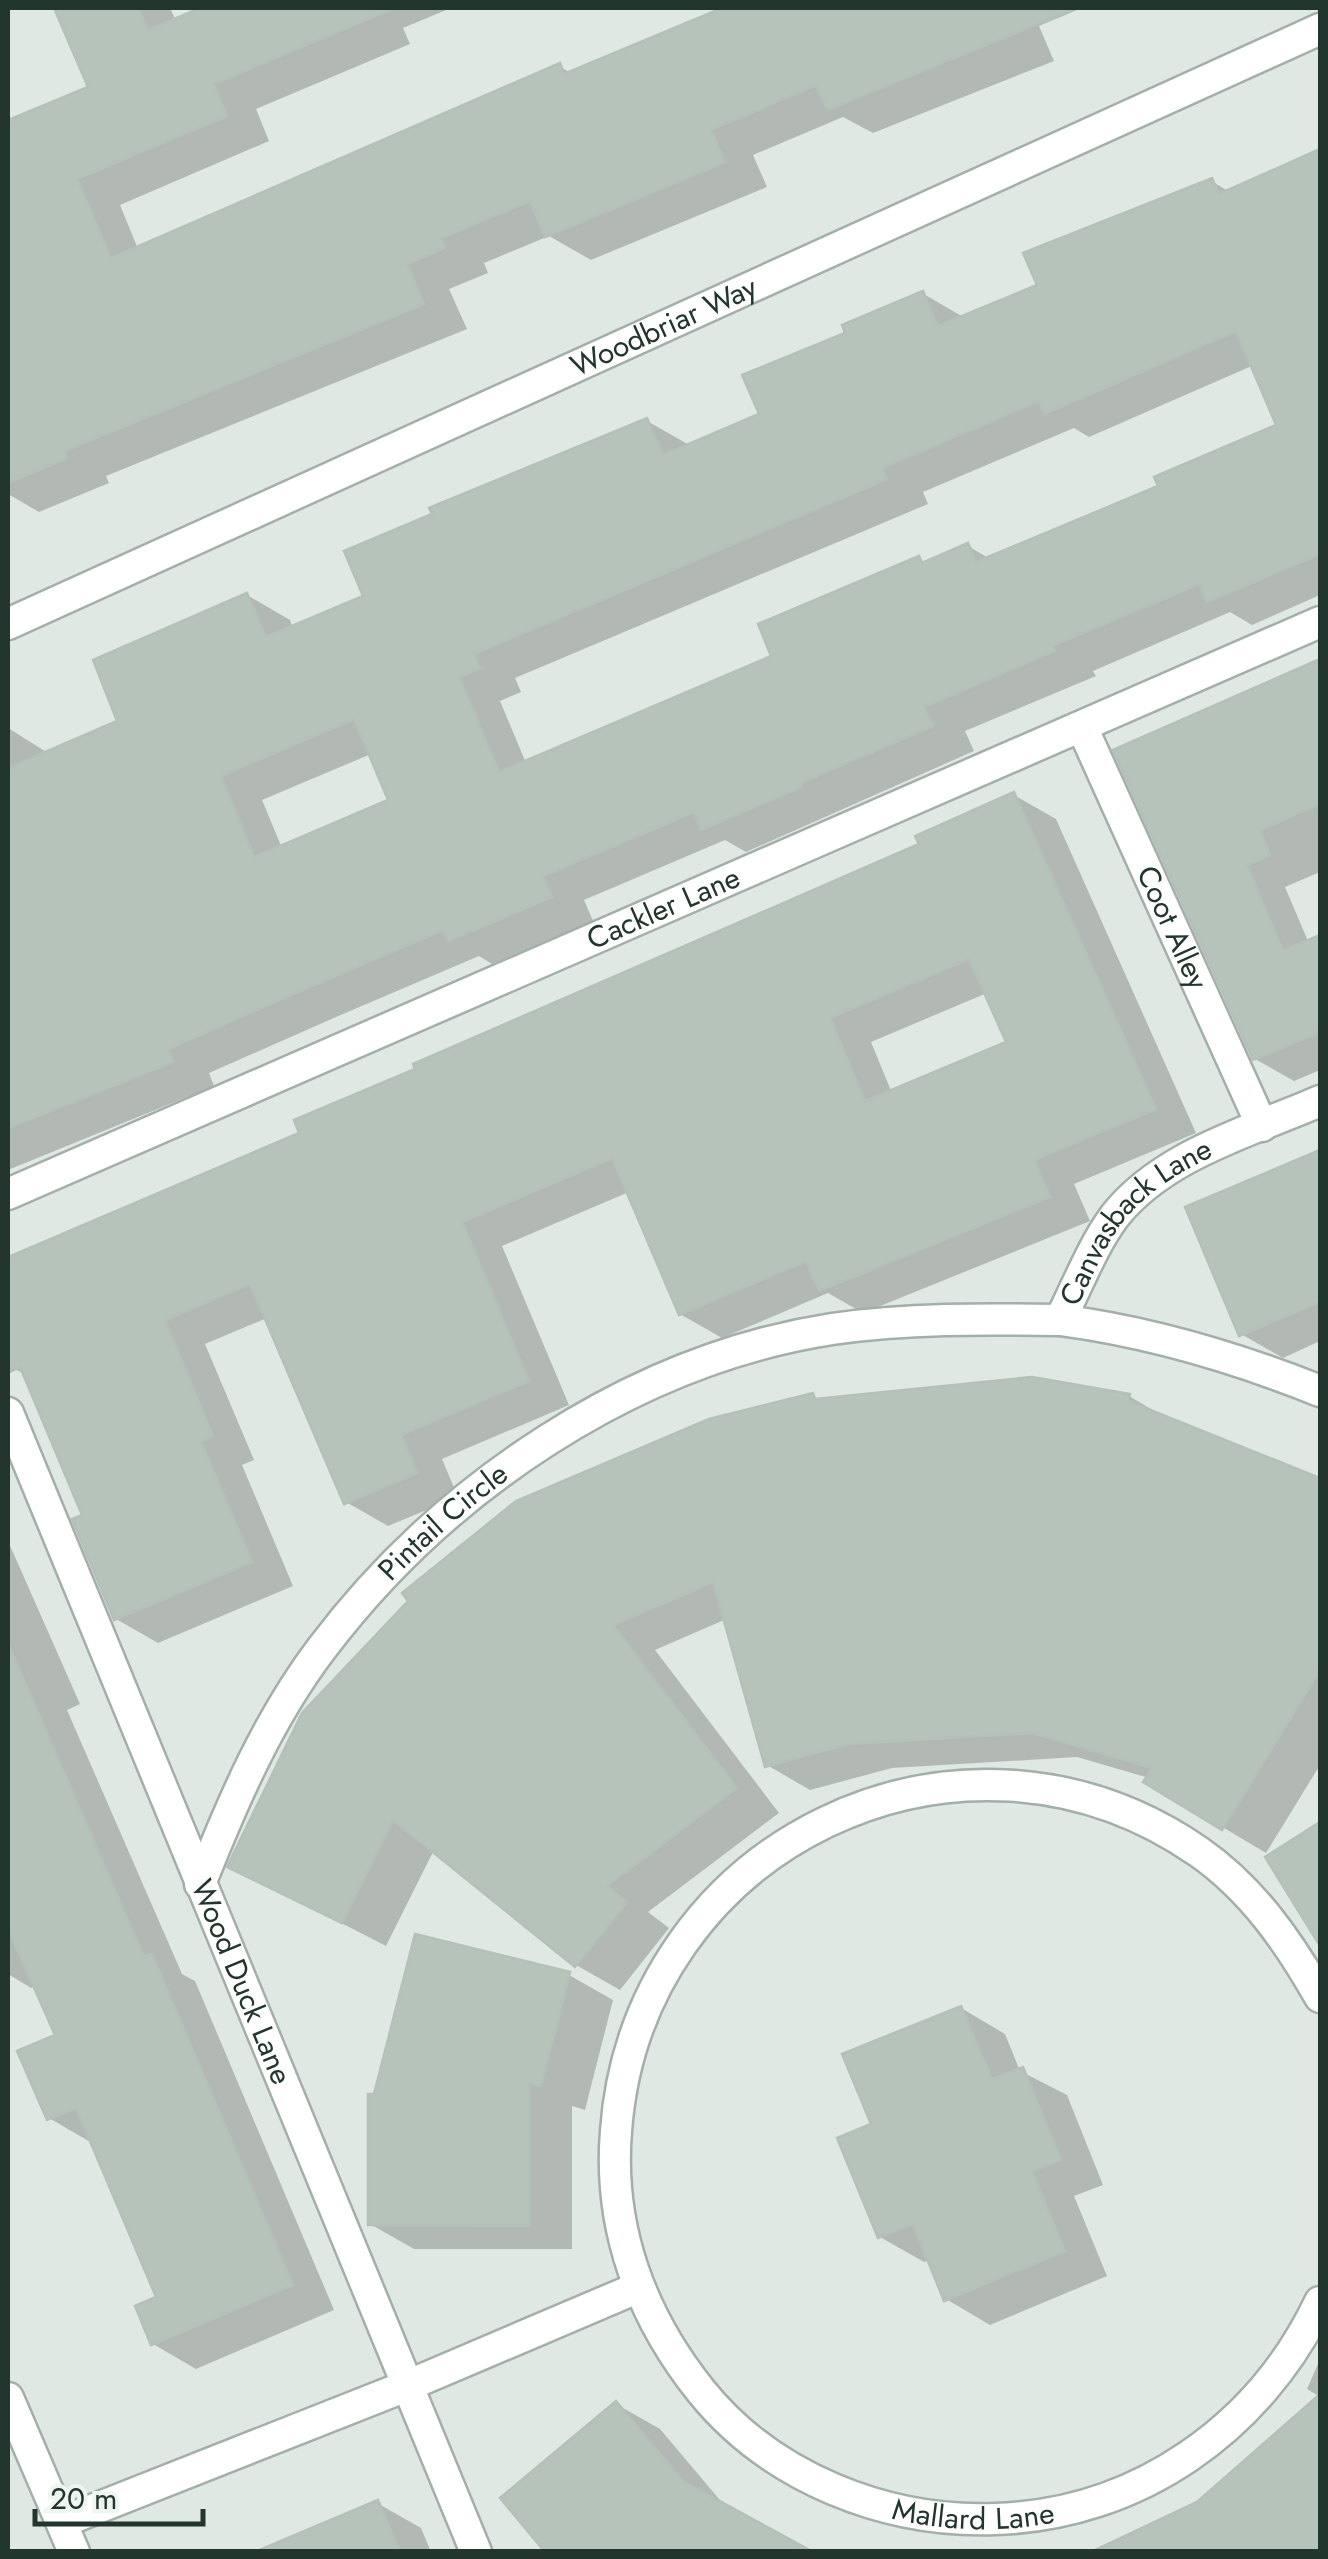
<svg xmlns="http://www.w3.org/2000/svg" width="1328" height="2559" font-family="Jost,sans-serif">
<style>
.shadow{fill:#0003;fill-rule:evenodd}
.building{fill:#b5c3bb;stroke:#b3c1b8;stroke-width:2.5;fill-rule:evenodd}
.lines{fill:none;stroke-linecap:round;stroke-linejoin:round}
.minor-casing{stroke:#a3afa9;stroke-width:35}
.tertiary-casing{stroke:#a3afa9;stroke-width:35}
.minor{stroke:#fff;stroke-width:30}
.tertiary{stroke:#fff;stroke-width:30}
.labels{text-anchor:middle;stroke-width:9;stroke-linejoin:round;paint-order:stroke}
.street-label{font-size:30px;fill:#22362d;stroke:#eff6f1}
</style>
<rect width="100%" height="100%" fill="#dfe8e3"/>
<g class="shadow">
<path d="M 57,8 L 170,8 L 176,21 L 207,8 L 451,8 L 403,28 L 410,44 L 256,109 L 269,141 L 120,205 L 138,249 L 559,66 L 572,74 L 728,8 L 1082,8 L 1039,26 L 1054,61 L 873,133 L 843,117 L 753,155 L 767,187 L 591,260 L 549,236 L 484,263 L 488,273 L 449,289 L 467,329 L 106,476 L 109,483 L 39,512 L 8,494 L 8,123 L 91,88 Z"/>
<path d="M 1320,152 L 1320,595 L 1252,625 L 1230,612 L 1093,671 L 1096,676 L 965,731 L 974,751 L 746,852 L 725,840 L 584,900 L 593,921 L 492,964 L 479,956 L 336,1017 L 209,1073 L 214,1086 L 8,1170 L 8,728 L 48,753 L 120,722 L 247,595 L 290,620 L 293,628 L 366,597 L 647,421 L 691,446 L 762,416 L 848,334 L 922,293 L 965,318 L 1040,286 L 1211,181 L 1230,192 ZM 1254,365 L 1280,427 L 1161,487 L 990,559 L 968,546 L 927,563 L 919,559 L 774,657 L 526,763 L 500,701 L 521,692 L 515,678 L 928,504 L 923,492 L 1074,428 L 1089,437 ZM 371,754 L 391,802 L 282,848 L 262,800 Z"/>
<path d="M 1320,661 L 1320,872 L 1285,887 L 1308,941 L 1320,936 L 1320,1070 L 1294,1081 L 1255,1059 L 1116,751 Z"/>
<path d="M 1014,795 L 1056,819 L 1196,1133 L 1074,1184 L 1090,1221 L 863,1313 L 828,1293 L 722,1338 L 680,1314 L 629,1192 L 502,1246 L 569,1405 L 442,1459 L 458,1497 L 388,1526 L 346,1502 L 267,1318 L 205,1344 L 254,1460 L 242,1465 L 293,1586 L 158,1643 L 116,1619 L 85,1517 L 26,1375 L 15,1369 L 8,1352 L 8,1260 L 302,1134 L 922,845 ZM 987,993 L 1009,1043 L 892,1093 L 871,1042 Z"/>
<path d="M 1320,1149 L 1320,1341 L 1283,1358 L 1241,1334 L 1188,1208 Z"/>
<path d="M 813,1396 L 821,1400 L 1129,1396 L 1173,1422 L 1320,1481 L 1320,1765 L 1266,1853 L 1147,1782 L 1149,1778 L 1077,1757 L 892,1768 L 810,1790 L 767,1765 L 724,1620 L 655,1650 L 779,1813 L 648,1912 L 669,1928 L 620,1990 L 576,1965 L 434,1850 L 386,1946 L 230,1866 Z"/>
<path d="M 8,1541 L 80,1704 L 67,1710 L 182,1974 L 195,1981 L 334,2310 L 196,2369 L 153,2344 L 159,2298 L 92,2143 L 49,2118 L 59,2036 L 36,1986 L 31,1988 L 8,1974 Z"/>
<path d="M 1320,1825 L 1320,1937 L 1268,1857 Z"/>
<path d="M 569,1975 L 613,2000 L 585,2110 L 572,2106 L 572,2249 L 414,2249 L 370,2224 Z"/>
<path d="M 961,2008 L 1005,2034 L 1020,2071 L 1067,2095 L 1103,2185 L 1074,2196 L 1107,2276 L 990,2325 L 946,2299 L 930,2260 L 924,2262 L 880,2237 L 875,2126 Z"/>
<path d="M 1320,2359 L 1320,2397 L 1307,2389 Z"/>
<path d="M 616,2404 L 660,2429 L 725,2506 L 548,2552 Z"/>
<path d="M 1293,2422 L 1320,2437 L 1320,2552 L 1097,2552 L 1199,2505 Z"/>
<path d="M 377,2503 L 421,2528 L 431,2552 L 275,2552 Z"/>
</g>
<g class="building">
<path d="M 54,8 L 138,8 L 148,30 L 200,8 L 394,8 L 214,84 L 227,116 L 77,179 L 111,258 L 560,63 L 564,74 L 722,8 L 1077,8 L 827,110 L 816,85 L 711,130 L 725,162 L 545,237 L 530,201 L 441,238 L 445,248 L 407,264 L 424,304 L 64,451 L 67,458 L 8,483 L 8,120 L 88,87 Z"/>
<path d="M 1320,149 L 1320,554 L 1207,602 L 1199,584 L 1052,646 L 1055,651 L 924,707 L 933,726 L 800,783 L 801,787 L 701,830 L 694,812 L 543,876 L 552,897 L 448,941 L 443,930 L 293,994 L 168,1049 L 173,1062 L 8,1128 L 8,768 L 117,721 L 93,660 L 247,593 L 266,637 L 363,596 L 344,551 L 432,514 L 429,508 L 647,418 L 663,455 L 759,414 L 742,375 L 845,333 L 842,325 L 923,291 L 938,326 L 1037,285 L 1023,253 L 1212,178 L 1219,194 ZM 1236,331 L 1276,425 L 1154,477 L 1158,486 L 976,562 L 968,543 L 922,563 L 919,556 L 758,624 L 771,656 L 499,772 L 459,677 L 480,668 L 474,654 L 887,479 L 882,468 L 1039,401 L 1044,414 ZM 354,719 L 388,800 L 254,857 L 221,776 Z"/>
<path d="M 1320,659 L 1320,804 L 1260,830 L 1270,855 L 1247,865 L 1283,951 L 1320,935 L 1320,1032 L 1253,1060 L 1113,750 Z"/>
<path d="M 1014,792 L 1156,1109 L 1034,1160 L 1050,1197 L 819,1291 L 806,1261 L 679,1315 L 612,1158 L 462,1222 L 529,1381 L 401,1435 L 417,1473 L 344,1504 L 250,1284 L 165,1320 L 213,1436 L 201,1441 L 252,1562 L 114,1620 L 72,1519 L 82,1515 L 20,1367 L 8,1373 L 8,1257 L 299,1133 L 294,1120 L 415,1069 L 413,1064 L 919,844 L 915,836 ZM 969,959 L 1006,1042 L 865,1101 L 830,1018 Z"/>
<path d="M 1320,1150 L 1320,1302 L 1239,1336 L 1185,1207 Z"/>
<path d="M 1032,1377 L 1130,1394 L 1128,1401 L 1320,1478 L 1320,1670 L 1222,1830 L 1143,1782 L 1152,1768 L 1032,1733 L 848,1744 L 765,1767 L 713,1582 L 613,1625 L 737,1788 L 607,1886 L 627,1902 L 575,1967 L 393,1820 L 342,1923 L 227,1867 L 302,1713 L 408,1601 L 402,1593 L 516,1501 L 709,1419 L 813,1393 L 815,1399 Z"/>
<path d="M 8,1643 L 144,1957 L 152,1954 L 293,2285 L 151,2345 L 135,2306 L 156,2297 L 76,2108 L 47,2120 L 17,2051 L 55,2035 L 8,1929 Z"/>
<path d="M 1320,1822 L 1320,1946 L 1265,1857 Z"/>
<path d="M 415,1934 L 570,1972 L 541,2086 L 529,2083 L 529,2226 L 368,2225 L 368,2094 L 374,2094 Z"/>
<path d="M 961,2006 L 992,2079 L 1023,2067 L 1061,2160 L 1032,2171 L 1065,2251 L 944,2301 L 913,2224 L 878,2238 L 837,2138 L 871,2124 L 842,2054 Z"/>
<path d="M 1320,2394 L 1320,2552 L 1091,2552 L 1197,2502 Z"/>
<path d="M 616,2401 L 683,2481 L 813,2552 L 545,2552 L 500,2498 Z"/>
<path d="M 378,2500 L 400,2552 L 257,2552 L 257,2551 Z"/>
</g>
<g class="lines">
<defs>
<g id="minor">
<path id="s1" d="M 8,624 L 1320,29"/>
<path id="s2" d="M 1082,727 L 1262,1126"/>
<path id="s3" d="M 8,1194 L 1320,622"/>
<path d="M 1060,1320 C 1151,1332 1235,1357 1320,1391"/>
<path id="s4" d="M 8,1413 L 476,2552"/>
<path id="s5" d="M 200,1884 C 233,1801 268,1719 322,1648 C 443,1488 632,1360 832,1329 C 908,1318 983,1319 1060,1320 C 1077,1287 1092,1247 1114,1217 C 1162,1155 1251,1131 1320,1101"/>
<path id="s6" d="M 1320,1997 C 1289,1942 1252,1889 1199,1852 C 961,1687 637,1844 616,2131 C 608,2228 641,2316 701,2391 C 771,2478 886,2523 995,2519 C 1138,2515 1260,2428 1320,2302"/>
<path d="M 62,2522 L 409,2385 L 637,2288"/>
</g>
<path id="tertiary" d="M 8,2398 L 74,2552"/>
</defs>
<use href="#minor" class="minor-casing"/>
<use href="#tertiary" class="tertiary-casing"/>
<use href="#minor" class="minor"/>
<use href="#tertiary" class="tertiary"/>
</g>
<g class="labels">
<g class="street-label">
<text dy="10" stroke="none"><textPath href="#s1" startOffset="720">Woodbriar Way</textPath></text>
<text dy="10" stroke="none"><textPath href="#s3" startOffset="715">Cackler Lane</textPath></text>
<text dy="10" stroke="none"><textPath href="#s2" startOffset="220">Coot Alley</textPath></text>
<text dy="10" stroke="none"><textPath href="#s5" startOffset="1238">Canvasback Lane</textPath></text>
<text dy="10" stroke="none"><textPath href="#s5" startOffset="442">Pintail Circle</textPath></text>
<text dy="10" stroke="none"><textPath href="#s4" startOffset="615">Wood Duck Lane</textPath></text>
<text dy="10" stroke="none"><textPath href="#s6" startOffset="1565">Mallard Lane</textPath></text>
</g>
</g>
<rect width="1328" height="2559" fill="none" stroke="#22362d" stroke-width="20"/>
<path d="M35 2509v15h168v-15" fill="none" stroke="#22362d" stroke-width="5"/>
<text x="50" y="2509" font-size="30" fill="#22362d" stroke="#eff6f1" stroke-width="8" paint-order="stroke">20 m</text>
</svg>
